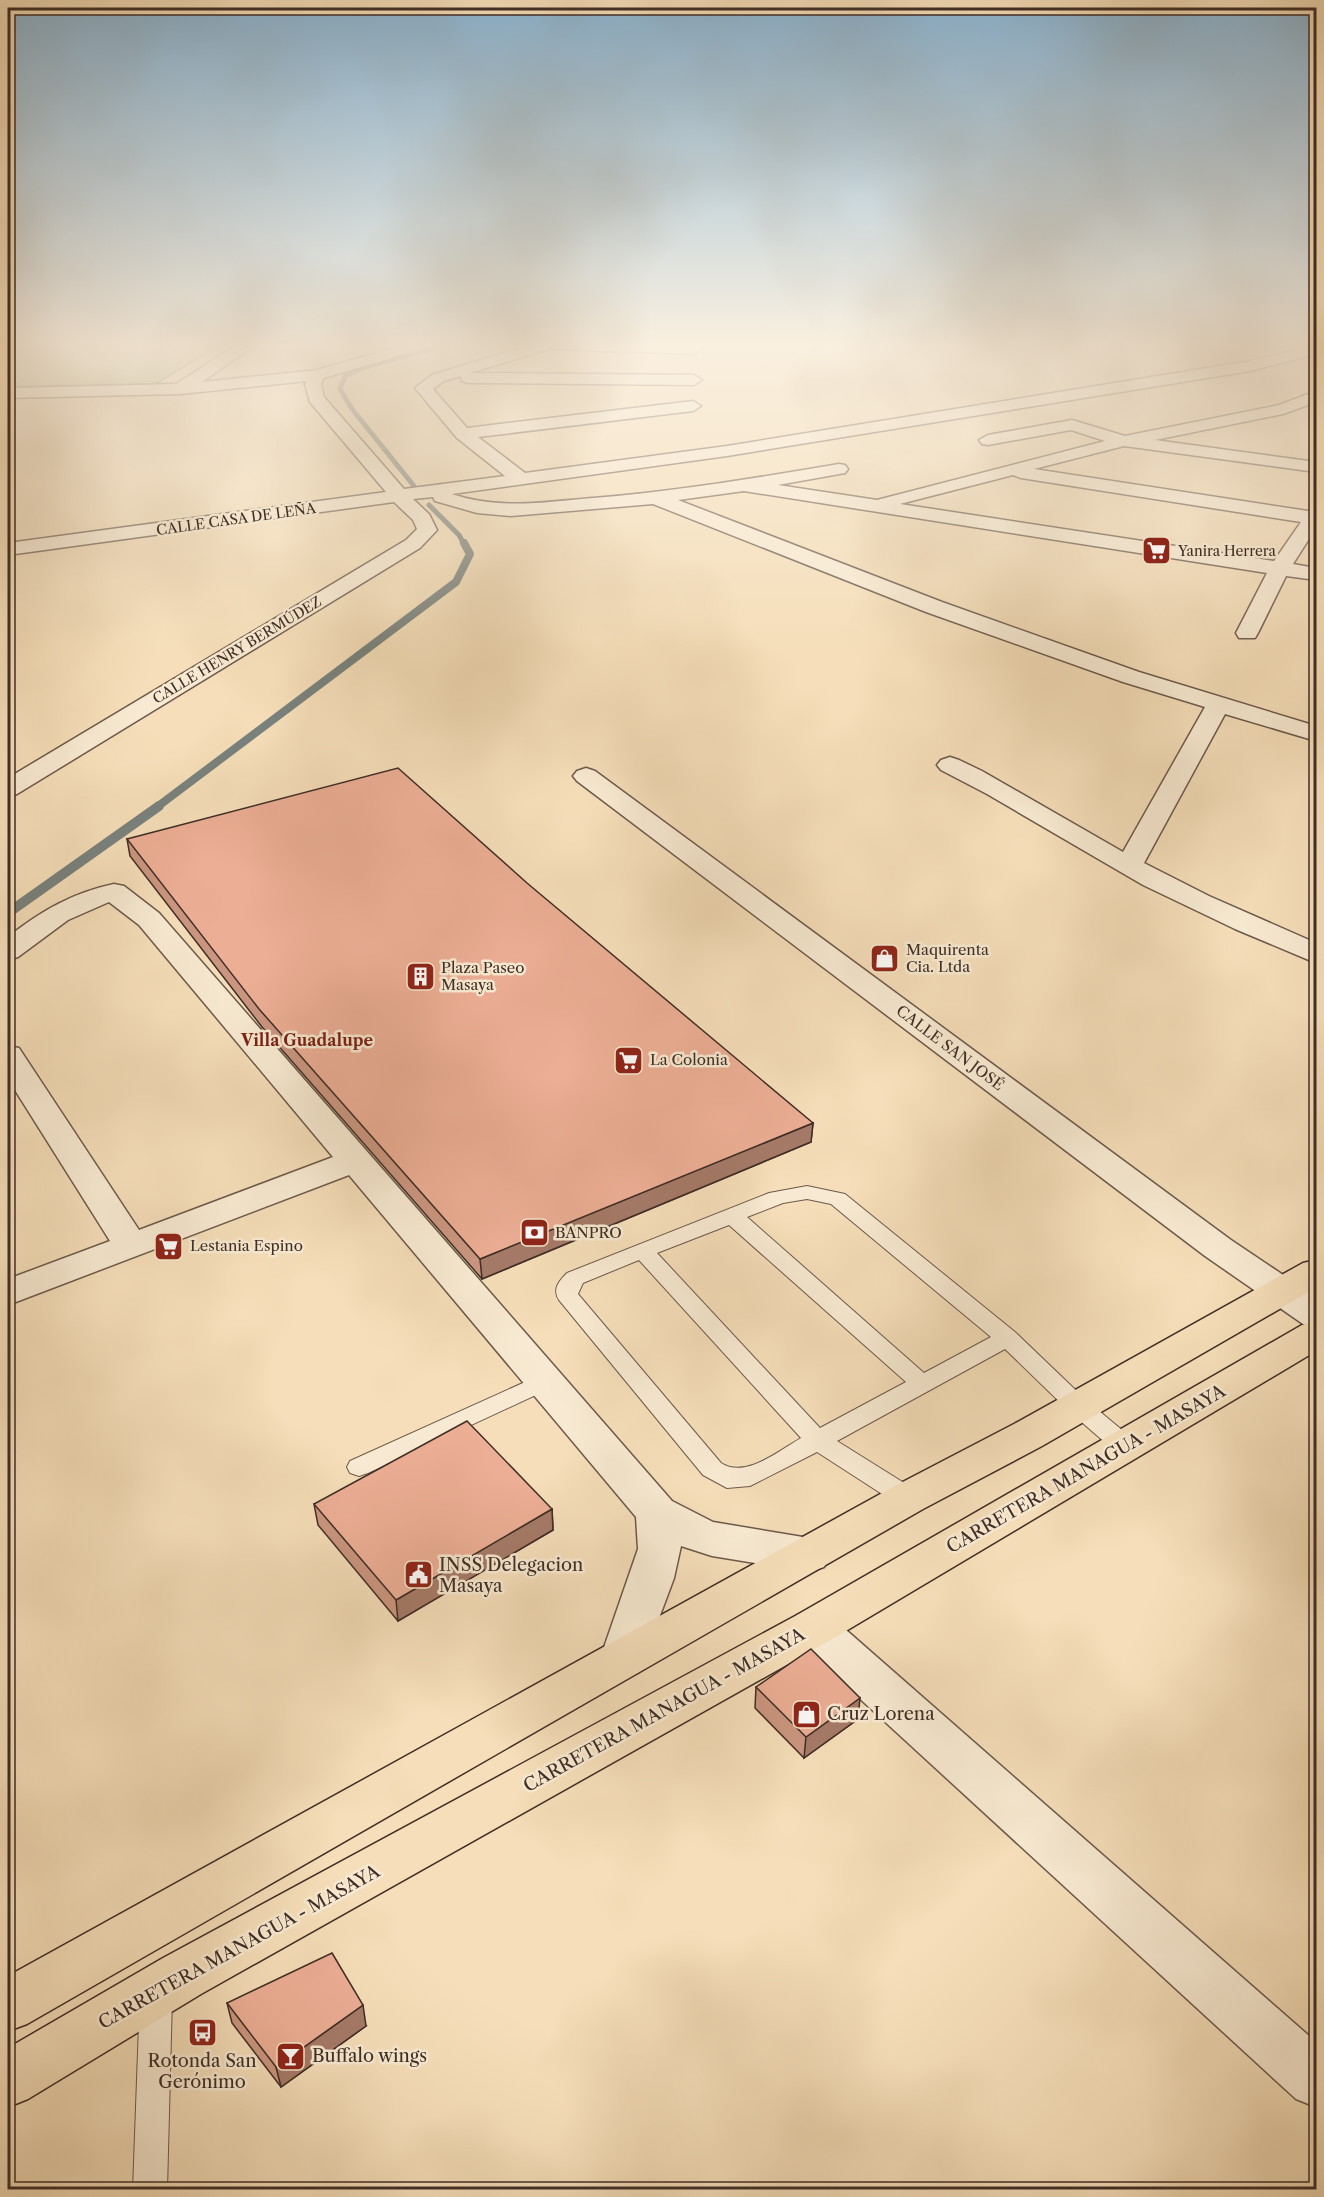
<svg xmlns="http://www.w3.org/2000/svg" width="1324" height="2197" font-family="'Libre Caslon Text',serif">
<style>
.green{fill:#bbc18f;stroke:#7d775a;stroke-width:1.5}
.lines{fill:none;stroke-linecap:round;stroke-linejoin:round}
.stream-far2{stroke:#79827e;stroke-width:5}
.stream-far1{stroke:#79827e;stroke-width:8}
.stream{stroke:#79827e;stroke-width:10}
.service-casing{stroke:#6c594b;stroke-width:2}
.minor-casing{stroke:#6c594b;stroke-width:3}
.trunk-casing{stroke:#3f2d26;stroke-width:3}
.service{fill:#f8ead2;fill-rule:evenodd}
.minor{fill:#f8ead2;fill-rule:evenodd}
.trunk{fill:#f5deb9;fill-rule:evenodd}
.wall{fill:#cb9680;stroke:#3f2d26;stroke-width:1.5}
.shaded-wall{fill:#a57a68;stroke:#3f2d26;stroke-width:1.5}
.building{fill:#ecae95;stroke:#3f2d26;stroke-width:1.5}
.labels{text-anchor:middle;stroke-width:5;stroke-linejoin:round;paint-order:stroke}
.far-street-label{font-size:14px;fill:#3f2d26;stroke:#f8ead2}
.far-poi-label{font-size:14px;fill:#3f2d26;stroke:#f8ead2;text-anchor:start}
.poi-label{font-size:15px;fill:#3f2d26;stroke:#f8ead2;text-anchor:start}
.street-label{font-size:15px;fill:#3f2d26;stroke:#f8ead2}
.neighbourhood-label{font-size:16px;font-weight:bold;fill:#7a1f14;stroke:#f8ead2}
.near-street-label{font-size:18px;fill:#3f2d26;stroke:#f8ead2}
.near-poi-label{font-size:18px;fill:#3f2d26;stroke:#f8ead2;text-anchor:start}
</style>
<rect width="100%" height="100%" fill="#f5deb9"/>
<filter id="stains"><feTurbulence type="fractalNoise" baseFrequency=".00333" numOctaves="4"/><feColorMatrix values="0 0 0 0 .2 0 0 0 0 .09 0 0 0 0 .02 0 0 0 .5 -.17"/></filter>
<radialGradient id="worn" r=".72"><stop offset=".6" stop-color="#630" stop-opacity="0"/><stop offset="1" stop-color="#630" stop-opacity=".3"/></radialGradient>
<path class="green" d="M 8,343 L 224,343 L 152,386 L 8,388 Z"/>
<g class="lines">
<g class="stream-far2">
<path d="M 414,486 L 352,409 L 340,389 L 345,376 L 365,367 L 453,343"/>
<path d="M 429,505 L 459,535 L 464,544"/>
</g>
<path class="stream-far1" d="M 157,807 L 456,582 L 470,554 L 464,543"/>
<path class="stream" d="M 8,913 L 159,806"/>
<defs>
<g id="service">
<path d="M 807,1186 L 845,1194 L 1015,1332 L 1086,1400 L 1134,1440 L 1137,1446 L 1134,1452 L 1125,1455 L 1116,1452 L 1070,1412 L 1005,1349 L 837,1441 L 917,1491 L 921,1498 L 917,1505 L 908,1507 L 899,1505 L 817,1452 L 750,1486 L 727,1488 L 703,1475 L 559,1300 C 552,1289 559,1281 567,1273 L 769,1193 ZM 807,1199 L 831,1204 L 991,1337 L 924,1373 L 747,1217 L 783,1203 ZM 729,1225 L 906,1382 L 820,1428 L 657,1253 ZM 639,1260 L 801,1438 C 778,1451 746,1479 721,1463 L 578,1294 L 583,1283 Z"/>
<path d="M 545,1373 L 553,1375 L 557,1381 L 553,1387 L 368,1473 L 359,1476 L 350,1473 L 347,1467 L 350,1461 Z"/>
<path d="M 156,1982 L 167,1986 L 172,1997 L 167,2190 L 133,2190 L 140,1997 L 145,1986 Z"/>
</g>
<g id="minor">
<path d="M 240,343 L 258,343 L 202,382 L 317,370 L 411,343 L 434,343 L 432,346 L 324,378 L 321,384 L 324,397 L 404,489 L 505,476 L 457,438 L 415,388 L 432,375 L 536,343 L 694,344 L 702,349 L 694,354 L 549,349 L 470,373 L 694,375 L 702,380 L 694,385 L 468,383 L 462,381 L 461,376 L 444,381 L 433,389 L 467,428 L 693,401 L 701,406 L 693,411 L 478,437 L 525,473 L 727,446 L 1250,361 L 1316,346 L 1316,354 L 1250,371 L 727,456 L 452,494 C 498,510 546,502 593,498 C 676,491 757,478 839,464 L 845,465 L 848,469 L 845,473 L 778,485 L 877,500 L 1105,441 L 1071,430 L 988,445 L 982,444 L 979,440 L 988,435 L 1072,420 L 1125,436 L 1279,405 L 1316,391 L 1316,402 L 1283,414 L 1155,440 L 1316,462 L 1316,472 L 1124,446 L 1034,469 L 1308,511 L 1316,508 L 1316,528 L 1293,564 L 1316,568 L 1316,580 L 1286,576 L 1258,633 L 1255,638 L 1239,638 L 1236,633 L 1267,573 L 744,491 L 678,500 L 942,602 L 1139,672 L 1316,726 L 1316,741 L 1225,714 L 1144,863 L 1209,896 L 1316,943 L 1316,963 L 1235,929 L 1143,885 L 987,794 L 941,770 L 937,765 L 941,760 L 950,757 L 959,760 L 982,771 L 1123,852 L 1205,707 L 1123,682 L 926,612 L 653,504 L 511,516 L 477,513 L 435,501 L 433,497 L 413,499 L 429,514 L 437,530 L 420,548 L 17,794 L 8,797 L 8,778 L 406,540 L 417,529 L 413,520 L 394,502 L 8,555 L 8,543 L 386,492 L 310,402 L 305,384 L 307,381 L 180,394 L 8,398 L 8,388 L 176,384 ZM 1013,475 L 1021,478 L 1301,522 L 1274,561 L 900,504 Z"/>
<path d="M 586,768 L 595,771 L 1231,1240 L 1316,1297 L 1316,1328 L 1303,1324 L 1205,1256 L 577,781 L 573,776 L 577,771 Z"/>
<path d="M 114,884 L 124,886 L 159,913 L 672,1501 L 713,1522 L 809,1538 L 824,1543 L 831,1555 L 824,1567 L 809,1572 L 712,1556 L 681,1546 L 674,1578 L 639,1672 L 623,1678 L 607,1672 L 600,1659 L 638,1549 L 636,1517 L 349,1175 L 8,1305 L 8,1279 L 110,1241 L 8,1079 L 8,1046 L 19,1048 L 139,1230 L 333,1157 L 139,925 L 109,902 L 68,920 L 18,957 L 8,960 L 8,937 C 41,911 72,893 114,884 Z"/>
<path d="M 813,1610 L 829,1615 L 1316,2042 L 1316,2107 L 1296,2099 L 797,1641 L 790,1628 L 797,1615 Z"/>
</g>
<g id="trunk">
<path d="M 1316,1260 L 1316,1288 L 1042,1446 L 923,1509 L 27,2024 L 8,2031 L 8,1976 L 893,1487 L 1014,1424 L 1303,1263 Z"/>
<path d="M 1316,1321 L 1316,1351 L 829,1641 L 201,1994 L 28,2099 L 8,2107 L 8,2048 L 163,1958 L 797,1615 L 1302,1325 Z"/>
</g>
</defs>
<use href="#service" class="service-casing"/>
<use href="#minor" class="minor-casing"/>
<use href="#trunk" class="trunk-casing"/>
<use href="#service" class="service"/>
<use href="#minor" class="minor"/>
<use href="#trunk" class="trunk"/>
</g>
<g class="wall">
<path d="M 127,839 L 813,1123 L 811,1142 L 482,1279 L 262,1027 L 130,856 Z"/>
<path d="M 314,1504 L 552,1509 L 553,1530 L 398,1621 L 318,1525 Z"/>
<path d="M 756,1687 L 858,1719 L 804,1758 L 755,1708 Z"/>
<path d="M 227,2003 L 366,2026 L 281,2087 L 232,2023 Z"/>
</g>
<g class="shaded-wall">
<path d="M 813,1123 L 811,1142 L 482,1279 L 480,1259 Z"/>
<path d="M 552,1509 L 553,1530 L 398,1621 L 396,1600 Z"/>
<path d="M 860,1698 L 858,1719 L 804,1758 L 806,1737 Z"/>
<path d="M 363,2005 L 366,2026 L 281,2087 L 276,2067 Z"/>
</g>
<g class="building">
<path d="M 398,768 L 527,883 L 813,1123 L 480,1259 L 259,1009 L 127,839 Z"/>
<path d="M 467,1421 L 552,1509 L 396,1600 L 314,1504 Z"/>
<path d="M 811,1649 L 860,1698 L 806,1737 L 756,1687 Z"/>
<path d="M 332,1953 L 363,2005 L 276,2067 L 227,2003 Z"/>
</g>
<linearGradient id="sky" x2="0" y2="1"><stop stop-color="#8bb6d5"/><stop offset="0.53" stop-color="#faf0e0"/><stop offset="1" stop-color="#faf0e0" stop-opacity="0"/></linearGradient>
<rect width="1324" height="650" fill="url(#sky)"/>
<defs>
<symbol id="supermarket-square" viewBox="-11 -11 22 22"><rect x="-9" y="-9" width="18" height="18" rx="4" fill="#8f2418" stroke="#f8ead2"/><path d="M-6-5.5h2.5l.6 2H6L4.5 2H-2.5L-4.4-4H-6ZM-1.5 3.2a1.3 1.3 0 1 0 .1 0ZM3 3.2a1.3 1.3 0 1 0 .1 0Z" fill="#fff"/></symbol>
<symbol id="shop-square" viewBox="-11 -11 22 22"><rect x="-9" y="-9" width="18" height="18" rx="4" fill="#8f2418" stroke="#f8ead2"/><path d="M-5-2.5h2.3a2.7 3.5 0 0 1 5.4 0H5L5.5 6h-11ZM-1.5-2.5h3a1.5 2.3 0 0 0-3 0Z" fill="#fff"/></symbol>
<symbol id="building-square" viewBox="-11 -11 22 22"><rect x="-9" y="-9" width="18" height="18" rx="4" fill="#8f2418" stroke="#f8ead2"/><path d="M-4-6H4V6H1V3H-1V6H-4ZM-2.5-4.3h1.7v1.8h-1.7ZM.8-4.3h1.7v1.8H.8ZM-2.5-1h1.7V.8h-1.7ZM.8-1h1.7V.8H.8Z" fill="#fff"/></symbol>
<symbol id="bank-square" viewBox="-11 -11 22 22"><rect x="-9" y="-9" width="18" height="18" rx="4" fill="#8f2418" stroke="#f8ead2"/><path d="M-6-4H6V4H-6ZM0-2.3a2.3 2.3 0 1 0 0 4.6a2.3 2.3 0 1 0 0-4.6Z" fill="#fff"/></symbol>
<symbol id="civic-square" viewBox="-11 -11 22 22"><rect x="-9" y="-9" width="18" height="18" rx="4" fill="#8f2418" stroke="#f8ead2"/><path d="M-.6-6.5H3V-4.5H.6V-3L4-1V1h2V6H-6V1h2V-1L-.6-3ZM-1.2 2.5V6h2.4V2.5Z" fill="#fff"/></symbol>
<symbol id="bus-square" viewBox="-11 -11 22 22"><rect x="-9" y="-9" width="18" height="18" rx="4" fill="#8f2418" stroke="#f8ead2"/><path d="M-5-6H5V4H4V6H2V4H-2V6H-4V4H-5ZM-3.5-4V0h7V-4ZM-3.5 1.2v1.5H-2V1.2ZM2 1.2v1.5H3.5V1.2Z" fill="#fff"/></symbol>
<symbol id="bar-square" viewBox="-11 -11 22 22"><rect x="-9" y="-9" width="18" height="18" rx="4" fill="#8f2418" stroke="#f8ead2"/><path d="M-6-5H6L.8 .8V4.5H3.5V6h-7V4.5H-.8V.8Z" fill="#fff"/></symbol>
</defs>
<g fill-rule="evenodd">
<use href="#supermarket-square" x="1140" y="534" width="33" height="33"/>
<use href="#shop-square" x="868" y="942" width="33" height="33"/>
<use href="#building-square" x="404" y="960" width="33" height="33"/>
<use href="#supermarket-square" x="612" y="1044" width="33" height="33"/>
<use href="#bank-square" x="518" y="1216" width="33" height="33"/>
<use href="#supermarket-square" x="152" y="1230" width="33" height="33"/>
<use href="#civic-square" x="402" y="1558" width="33" height="33"/>
<use href="#shop-square" x="790" y="1698" width="33" height="33"/>
<use href="#bus-square" x="186" y="2016" width="33" height="33"/>
<use href="#bar-square" x="274" y="2040" width="33" height="33"/>
</g>
<g class="labels">
<g class="far-street-label">
<text transform="translate(236 519) rotate(-8)" y="5">CALLE CASA DE LEÑA</text>
<text transform="translate(237 650) rotate(-31)" y="5">CALLE HENRY BERMÚDEZ</text>
</g>
<g class="far-poi-label">
<text x="1178" y="556">Yanira Herrera</text>
</g>
<g class="poi-label">
<text x="906" y="955">Maquirenta<tspan x="906" dy="17">Cia. Ltda</tspan></text>
<text x="441" y="973">Plaza Paseo<tspan x="441" dy="17">Masaya</tspan></text>
<text x="650" y="1065">La Colonia</text>
<text x="555" y="1238">BANPRO</text>
<text x="190" y="1251">Lestania Espino</text>
</g>
<g class="street-label">
<text transform="translate(950 1048) rotate(37)" y="5">CALLE SAN JOSÉ</text>
</g>
<g class="neighbourhood-label">
<text x="307" y="1046">Villa Guadalupe</text>
</g>
<g class="near-street-label">
<text transform="translate(1086 1469) rotate(-30)" y="6">CARRETERA MANAGUA - MASAYA</text>
<text transform="translate(664 1710) rotate(-29)" y="6">CARRETERA MANAGUA - MASAYA</text>
<text transform="translate(239 1947) rotate(-29)" y="6">CARRETERA MANAGUA - MASAYA</text>
</g>
<g class="near-poi-label">
<text x="439" y="1571">INSS Delegacion<tspan x="439" dy="21">Masaya</tspan></text>
<text x="827" y="1720">Cruz Lorena</text>
<text x="312" y="2062">Buffalo wings</text>
<text x="202" y="2067" text-anchor="middle">Rotonda San<tspan x="202" dy="21">Gerónimo</tspan></text>
</g>
</g>
<rect width="1324" height="2197" fill="none" stroke="#f5deb9" stroke-width="30"/>
<rect x="9" y="9" width="1306" height="2179" fill="none" stroke="#3f2d26" stroke-width="3"/>
<rect x="15" y="15" width="1294" height="2167" fill="none" stroke="#3f2d26" stroke-width="1.5"/>
<rect width="100%" height="100%" filter="url(#stains)"/>
<rect width="100%" height="100%" fill="url(#worn)"/>
</svg>
